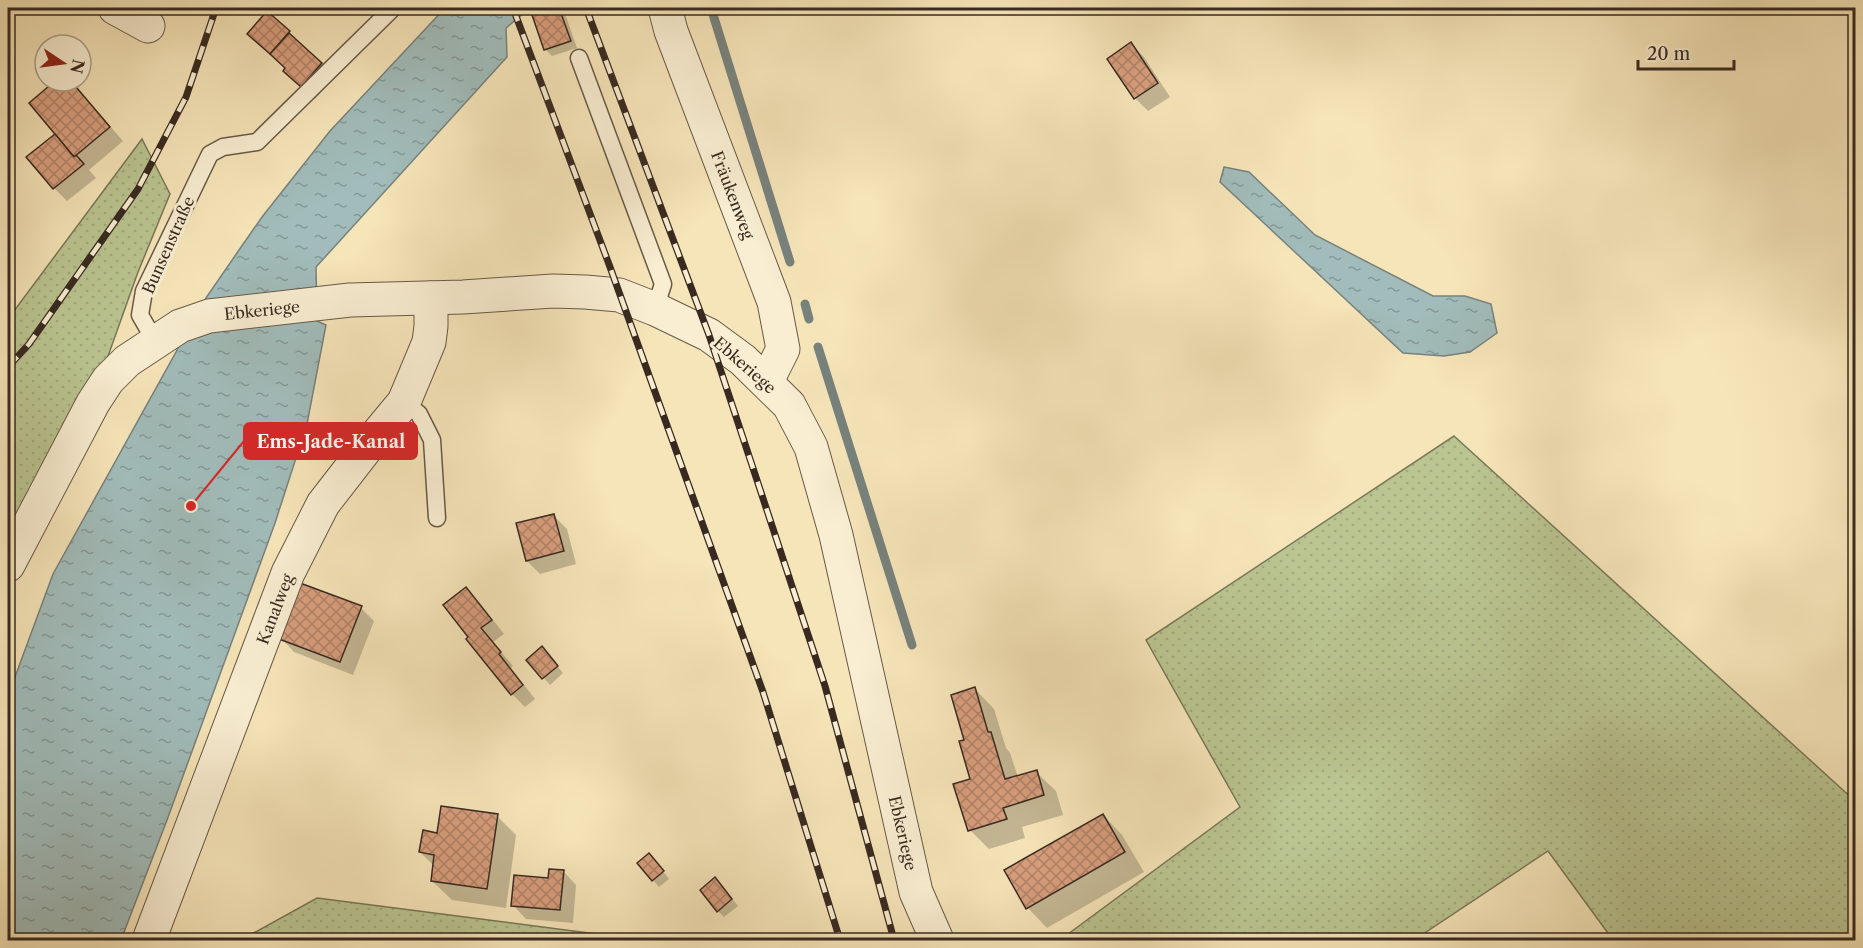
<svg xmlns="http://www.w3.org/2000/svg" width="1863" height="948" font-family="'Libre Caslon Text',serif">
<style>
.grass{fill:url(#grass-dots);stroke:#797859;stroke-width:1.5}
.water{fill:url(#water-ripples);stroke:#77827d;stroke-width:1.5}
.shadow{fill:#0003}
.lines{fill:none;stroke-linecap:round;stroke-linejoin:round}
.stream{stroke:#77827d;stroke-width:9}
.building{fill:url(#building-cross-hatch);stroke:#382a21;stroke-width:1.5}
.service-casing{stroke:#685947;stroke-width:19}
.minor-casing{stroke:#685947;stroke-width:35}
.tertiary-casing{stroke:#685947;stroke-width:35}
.service{stroke:#f9eed2;stroke-width:16}
.minor{stroke:#f9eed2;stroke-width:33}
.tertiary{stroke:#f9eed2;stroke-width:33}
.rail-casing{stroke:#382a21;stroke-width:7}
.rail{stroke:#f9eed2;stroke-width:4.5;stroke-dasharray:14;stroke-linecap:butt}
.labels{text-anchor:middle;stroke-width:6;stroke-linejoin:round;paint-order:stroke}
.street-label{font-size:16px;fill:#382a21;stroke:#f9eed2}
.leader{fill:none;stroke:#d62828;stroke-width:2}
.callout-dot{fill:#d62828;stroke:#f9eed2;stroke-width:2}
.callout{fill:#d62828;stroke:#d62828;stroke-width:2}
.callout-label{font-size:18px;text-anchor:middle;font-weight:bold;fill:#fff}
</style>
<defs>
<pattern id="grass-dots" width="8" height="8" patternUnits="userSpaceOnUse" patternTransform="scale(1.5)"><rect width="8" height="8" fill="#bac591"/><path d="M2 2h.1M6 6h.1" fill="none" stroke="#a1a97d" stroke-width="1.8" stroke-linecap="round"/></pattern>
<pattern id="water-ripples" width="26" height="14" patternUnits="userSpaceOnUse" patternTransform="scale(1.5)"><rect width="26" height="14" fill="#a1bcba"/><path d="M2 4q2-2 4 0t4 0M15 11q2-2 4 0t4 0" fill="none" stroke="#849997"/></pattern>
<pattern id="building-cross-hatch" width="8" height="8" patternUnits="userSpaceOnUse" patternTransform="scale(1.5)"><rect width="8" height="8" fill="#d89e7d"/><path d="M0 0l8 8M0 8l8-8" fill="none" stroke="#b08166"/></pattern>
</defs>
<rect width="100%" height="100%" fill="#f6e5b9"/>
<filter id="stains"><feTurbulence type="fractalNoise" baseFrequency=".00333" numOctaves="4"/><feColorMatrix values="0 0 0 0 .2 0 0 0 0 .09 0 0 0 0 .02 0 0 0 .5 -.17"/></filter>
<radialGradient id="worn" r=".72"><stop offset=".6" stop-color="#630" stop-opacity="0"/><stop offset="1" stop-color="#630" stop-opacity=".3"/></radialGradient>
<g class="grass">
<path d="M 142,139 L 170,194 L 138,272 L 107,359 L 8,545 L 8,319 Z"/>
<path d="M 1454,436 L 1855,801 L 1855,940 L 1613,940 L 1548,851 L 1414,940 L 1060,940 L 1240,807 L 1146,640 Z"/>
<path d="M 317,898 L 643,940 L 241,940 Z"/>
</g>
<g class="water">
<path d="M 445,8 L 530,8 L 506,28 L 507,57 L 316,267 L 317,321 L 326,325 L 307,424 L 275,523 L 167,820 L 121,940 L 8,940 L 8,696 L 53,574 L 206,298 L 239,250 L 262,217 L 330,131 Z"/>
<path d="M 1224,167 L 1249,172 L 1315,235 L 1433,296 L 1465,296 L 1491,304 L 1497,333 L 1470,352 L 1444,356 L 1403,353 L 1220,182 Z"/>
</g>
<g class="shadow">
<path d="M 301,8 L 311,8 L 306,12 Z"/>
<path d="M 548,8 L 561,8 L 564,11 L 577,48 L 552,56 L 546,50 L 533,13 Z"/>
<path d="M 289,32 L 295,38 L 294,39 L 334,77 L 315,99 L 285,71 L 286,68 L 255,40 Z"/>
<path d="M 1131,44 L 1144,57 L 1170,97 L 1148,111 L 1135,98 Z"/>
<path d="M 57,81 L 71,81 L 123,141 L 89,170 L 96,178 L 67,201 L 54,188 L 57,134 Z"/>
<path d="M 553,515 L 567,529 L 576,564 L 540,574 L 527,561 Z"/>
<path d="M 466,589 L 479,602 L 504,634 L 493,642 L 513,666 L 511,668 L 535,699 L 525,707 L 512,694 L 470,637 Z"/>
<path d="M 361,608 L 374,621 L 353,675 L 294,652 L 281,638 Z"/>
<path d="M 548,655 L 563,673 L 550,685 L 528,660 Z"/>
<path d="M 975,689 L 994,709 L 1006,748 L 1010,753 L 1018,777 L 1036,772 L 1056,791 L 1063,815 L 1022,827 L 1025,838 L 989,849 L 970,830 L 972,780 L 966,741 Z"/>
<path d="M 1103,815 L 1122,835 L 1144,872 L 1047,928 L 1028,908 L 1006,871 Z"/>
<path d="M 497,816 L 516,835 L 506,908 L 452,900 L 432,881 L 434,866 L 420,852 L 439,835 Z"/>
<path d="M 655,861 L 669,879 L 659,887 L 653,880 Z"/>
<path d="M 563,871 L 576,885 L 573,923 L 526,919 L 513,905 Z"/>
<path d="M 721,886 L 738,906 L 724,917 L 718,911 Z"/>
</g>
<g class="lines">
<g class="stream">
<path d="M 711,8 L 790,262"/>
<path d="M 805,304 L 809,319"/>
<path d="M 818,347 L 912,645"/>
</g>
</g>
<g class="building">
<path d="M 543,8 L 559,8 L 571,41 L 544,50 L 531,12 Z"/>
<path d="M 267,11 L 290,31 L 270,54 L 247,34 Z"/>
<path d="M 289,33 L 322,63 L 301,87 L 283,71 L 285,68 L 270,54 Z"/>
<path d="M 1131,42 L 1158,83 L 1134,99 L 1107,59 Z"/>
<path d="M 55,81 L 71,81 L 110,127 L 74,157 L 29,103 Z"/>
<path d="M 55,134 L 74,157 L 76,155 L 84,164 L 53,189 L 26,157 Z"/>
<path d="M 554,514 L 564,551 L 526,561 L 516,523 Z"/>
<path d="M 300,583 L 362,606 L 340,662 L 279,639 Z"/>
<path d="M 466,587 L 492,620 L 481,628 L 501,652 L 499,654 L 523,685 L 511,695 L 466,639 L 468,637 L 443,605 Z"/>
<path d="M 542,646 L 558,666 L 542,679 L 526,660 Z"/>
<path d="M 975,687 L 988,732 L 991,732 L 1005,779 L 1037,770 L 1044,795 L 1003,808 L 1007,819 L 968,831 L 953,784 L 970,779 L 959,741 L 964,740 L 951,695 Z"/>
<path d="M 441,806 L 498,814 L 487,889 L 431,881 L 434,855 L 419,852 L 423,830 L 437,833 Z"/>
<path d="M 1103,814 L 1125,852 L 1026,909 L 1004,870 Z"/>
<path d="M 649,853 L 664,871 L 652,881 L 637,863 Z"/>
<path d="M 549,869 L 564,870 L 560,910 L 511,906 L 514,875 L 548,878 Z"/>
<path d="M 715,877 L 732,899 L 717,912 L 700,890 Z"/>
</g>
<g class="lines">
<defs>
<g id="service">
<path d="M 579,58 L 663,284 L 655,309"/>
<path d="M 155,341 L 140,315 L 144,291 L 210,154 L 223,147 L 257,142 L 393,8"/>
<path d="M 404,402 L 419,414 L 432,440 L 437,518"/>
</g>
<g id="minor">
<path d="M 115,8 L 148,26"/>
<path d="M 665,8 L 671,31 L 774,302 L 783,349 L 767,381"/>
<path d="M 149,940 L 288,573 L 323,504 L 375,437 L 404,402 L 429,342 L 431,326 L 431,298"/>
</g>
<path id="tertiary" d="M 8,565 L 93,403 L 108,380 L 127,361 L 180,326 L 209,316 L 350,300 L 463,297 L 553,291 L 585,292 L 619,295 L 655,309 L 709,335 L 743,360 L 789,405 L 811,447 L 836,535 L 916,892 L 937,940"/>
</defs>
<use href="#service" class="service-casing"/>
<use href="#minor" class="minor-casing"/>
<use href="#tertiary" class="tertiary-casing"/>
<use href="#service" class="service"/>
<use href="#minor" class="minor"/>
<use href="#tertiary" class="tertiary"/>
<defs>
<g id="rail">
<path d="M 513,8 L 610,267 L 763,692 L 840,940"/>
<path d="M 586,8 L 709,335 L 825,686 L 894,940"/>
<path d="M 8,367 L 29,344 L 138,189 L 186,97 L 216,8"/>
</g>
</defs>
<use href="#rail" class="rail-casing"/>
<use href="#rail" class="rail"/>
</g>
<g class="labels">
<g class="street-label">
<text transform="translate(733 195) rotate(69)" y="6">Fräukenweg</text>
<text transform="translate(168 245) rotate(-66)" y="6">Bunsenstraße</text>
<text transform="translate(262 310) rotate(-6)" y="6">Ebkeriege</text>
<text transform="translate(745 365) rotate(41)" y="6">Ebkeriege</text>
<text transform="translate(275 609) rotate(-69)" y="6">Kanalweg</text>
<text transform="translate(903 833) rotate(77)" y="6">Ebkeriege</text>
</g>
</g>
<path class="leader" d="M191 506L244 441"/>
<circle class="callout-dot" cx="191" cy="506" r="6"/>
<rect class="callout" x="244" y="423" width="173" height="36" rx="6"/>
<g class="callout-label">
<text x="331" y="448">Ems-Jade-Kanal</text>
</g>
<rect width="1863" height="948" fill="none" stroke="#f6e5b9" stroke-width="30"/>
<rect x="9" y="9" width="1845" height="930" fill="none" stroke="#382a21" stroke-width="3"/>
<rect x="15" y="15" width="1833" height="918" fill="none" stroke="#382a21" stroke-width="1.5"/>
<g transform="translate(63 63) rotate(103)"><circle r="28" fill="#f9eed2" stroke="#aca08b" stroke-width="1.5"/>
<path d="M0-4.5L10 22L0 15L-10 22Z" fill="#8f2418"/>
<text y="-9" font-size="16" font-weight="bold" text-anchor="middle" fill="#382a21">N</text>
</g>
<path d="M1638 60v9h96v-9" fill="none" stroke="#382a21" stroke-width="3"/>
<text x="1647" y="60" font-size="18" fill="#382a21" stroke="#f9eed2" stroke-width="4.5" paint-order="stroke">20 m</text>
<rect width="100%" height="100%" filter="url(#stains)"/>
<rect width="100%" height="100%" fill="url(#worn)"/>
</svg>
